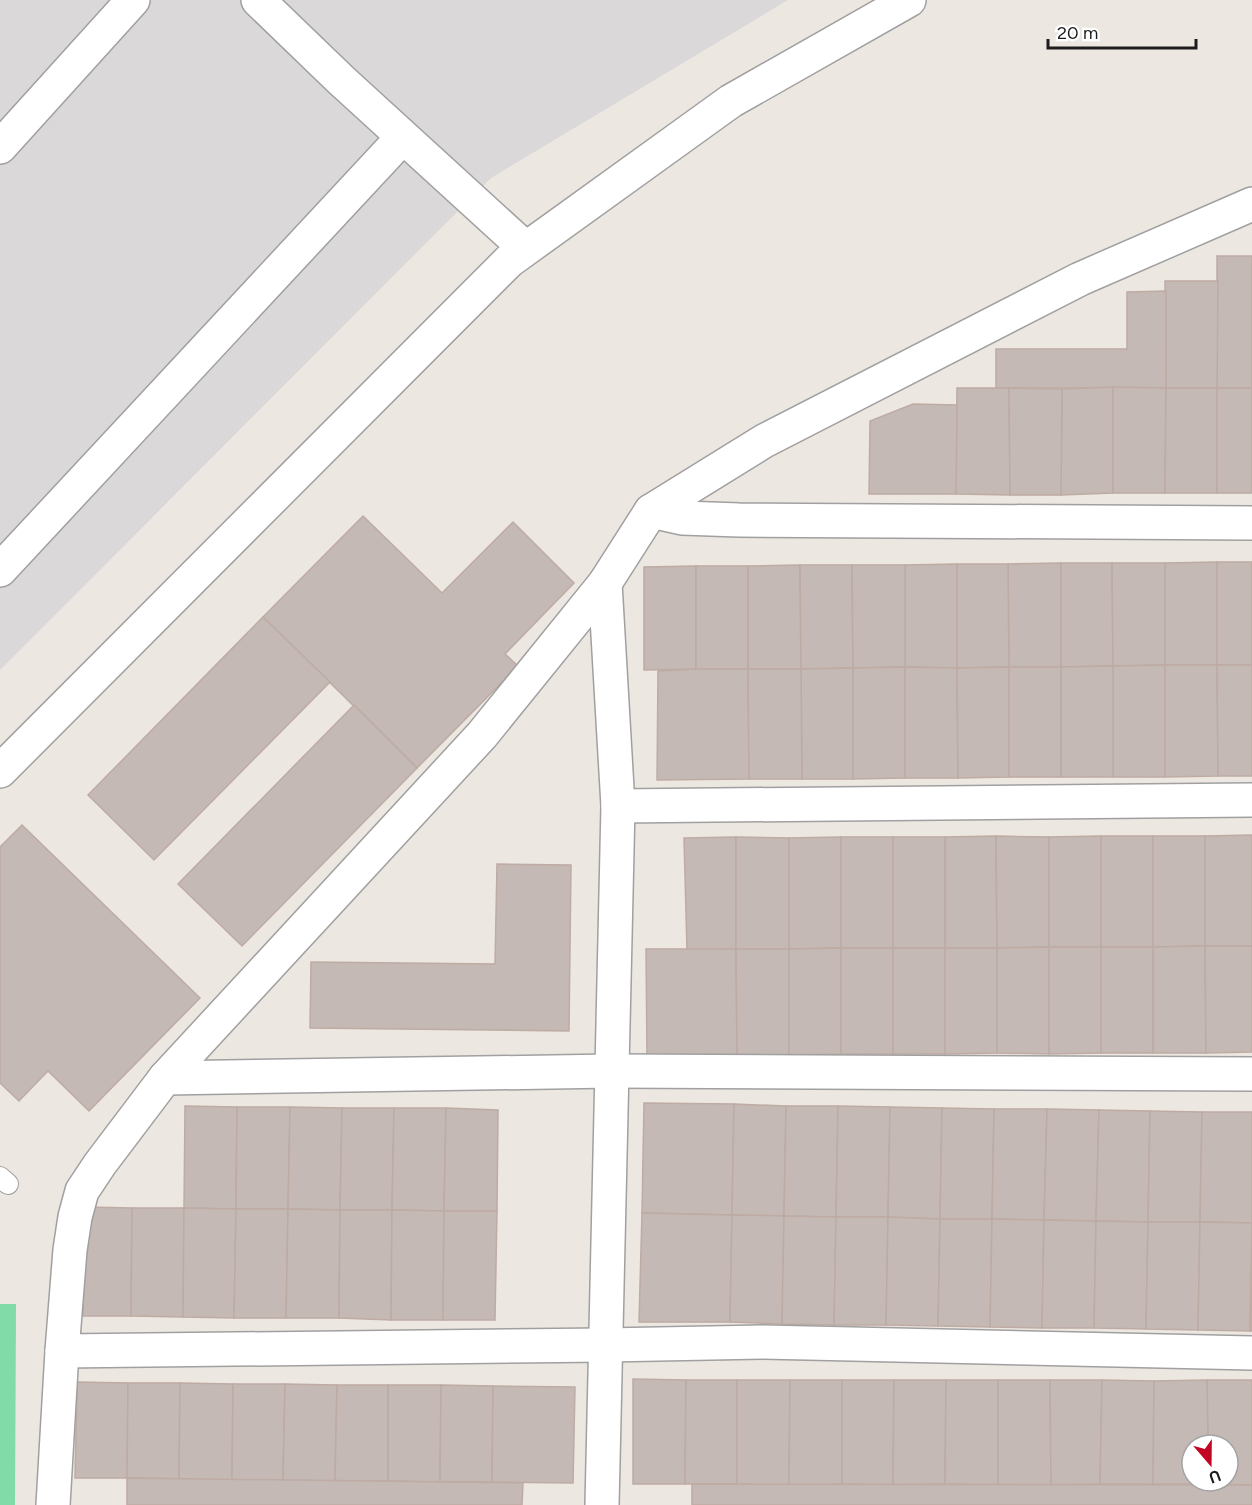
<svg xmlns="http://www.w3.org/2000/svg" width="1252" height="1505" font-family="Figtree,sans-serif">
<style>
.residential{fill:#dad8d9}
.pitch{fill:#80dba9}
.building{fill:#c4b9b5;stroke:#beaba4;stroke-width:1.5}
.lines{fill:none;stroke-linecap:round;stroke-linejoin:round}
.service-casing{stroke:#a0a0a0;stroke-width:22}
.minor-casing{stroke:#a0a0a0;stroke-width:36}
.service{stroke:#fff;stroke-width:20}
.minor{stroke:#fff;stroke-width:33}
</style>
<rect width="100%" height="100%" fill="#ede7e1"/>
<path class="residential" d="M 0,0 L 788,0 L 491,178 L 0,670 Z"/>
<path class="pitch" d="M 0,1304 L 16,1304 L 15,1505 L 0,1505 Z"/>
<g class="building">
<rect x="1217" y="256" width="35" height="132"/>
<path d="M 1165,281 L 1218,281 L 1217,388 L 1166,388 Z"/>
<path d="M 1166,291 L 1166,388 L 996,388 L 996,349 L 1127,349 L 1127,292 Z"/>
<path d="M 1113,387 L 1113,493 L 1061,495 L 1062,389 Z"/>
<path d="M 1113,387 L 1166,388 L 1165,493 L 1113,493 Z"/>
<path d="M 957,388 L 1009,388 L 1010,495 L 956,494 Z"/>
<path d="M 1009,388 L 1062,389 L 1061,495 L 1010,495 Z"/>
<path d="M 1166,388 L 1217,388 L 1217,493 L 1165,493 Z"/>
<rect x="1217" y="388" width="35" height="105"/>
<path d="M 913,404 L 957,405 L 956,494 L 869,494 L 870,421 Z"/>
<path d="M 363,516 L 442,593 L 513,522 L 574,583 L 505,654 L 518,666 L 417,768 L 263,617 Z"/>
<path d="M 1217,562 L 1217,665 L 1165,665 L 1165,563 Z"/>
<rect x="1217" y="562" width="35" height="103"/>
<path d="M 1061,563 L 1061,667 L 1009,667 L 1008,564 Z"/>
<path d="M 1061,563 L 1112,563 L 1113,666 L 1061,667 Z"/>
<path d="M 1112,563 L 1165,563 L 1165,665 L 1113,666 Z"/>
<path d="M 957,564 L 957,668 L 905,667 L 905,565 Z"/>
<path d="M 957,564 L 1008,564 L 1009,667 L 957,668 Z"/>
<path d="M 800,565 L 801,669 L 748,669 L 748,566 Z"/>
<path d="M 800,565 L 852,565 L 853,668 L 801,669 Z"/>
<path d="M 852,565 L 905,565 L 905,667 L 853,668 Z"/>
<path d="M 696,566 L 696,669 L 644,670 L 644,567 Z"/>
<rect x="696" y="566" width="52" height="103"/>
<path d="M 263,617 L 330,682 L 154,860 L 88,795 Z"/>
<path d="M 1165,665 L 1165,777 L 1113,777 L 1113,666 Z"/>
<path d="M 1165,665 L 1217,665 L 1218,776 L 1165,777 Z"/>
<path d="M 1217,665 L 1252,665 L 1252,776 L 1218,776 Z"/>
<path d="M 1113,666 L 1113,777 L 1061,777 L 1061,667 Z"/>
<path d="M 905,667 L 905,778 L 853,779 L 853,668 Z"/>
<path d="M 905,667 L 957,668 L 958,778 L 905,778 Z"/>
<path d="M 1009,667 L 1009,777 L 958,778 L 957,668 Z"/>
<rect x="1009" y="667" width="52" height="110"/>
<path d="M 853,668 L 853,779 L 802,779 L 801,669 Z"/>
<path d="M 696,669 L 748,669 L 749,779 L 657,780 L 658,671 Z"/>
<path d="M 748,669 L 801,669 L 802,779 L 749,779 Z"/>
<path d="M 354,705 L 417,768 L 242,946 L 178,884 Z"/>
<path d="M 22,825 L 200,998 L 89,1111 L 48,1071 L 19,1101 L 0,1083 L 0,847 Z"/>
<path d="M 1252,835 L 1252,946 L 1205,946 L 1205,836 Z"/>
<path d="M 996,836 L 997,948 L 945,948 L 945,837 Z"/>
<path d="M 996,836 L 1049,837 L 1049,947 L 997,948 Z"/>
<path d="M 1101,836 L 1101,947 L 1049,947 L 1049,837 Z"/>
<rect x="1101" y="836" width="52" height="111"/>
<path d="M 1153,836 L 1205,836 L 1205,946 L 1153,947 Z"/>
<path d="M 736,837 L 736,949 L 687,950 L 684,838 Z"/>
<path d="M 736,837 L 789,838 L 789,949 L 736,949 Z"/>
<path d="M 841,837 L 841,948 L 789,949 L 789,838 Z"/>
<rect x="841" y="837" width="52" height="111"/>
<rect x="893" y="837" width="52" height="111"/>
<path d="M 497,864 L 571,865 L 569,1031 L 310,1028 L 311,962 L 495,964 Z"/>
<path d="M 1205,946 L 1206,1053 L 1153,1053 L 1153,947 Z"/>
<path d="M 1205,946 L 1252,946 L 1252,1052 L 1206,1053 Z"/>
<path d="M 1049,947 L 1049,1054 L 997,1053 L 997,948 Z"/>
<path d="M 1049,947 L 1101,947 L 1101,1053 L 1049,1054 Z"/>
<rect x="1101" y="947" width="52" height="106"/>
<path d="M 841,948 L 841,1054 L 789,1055 L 789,949 Z"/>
<rect x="841" y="948" width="52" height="106"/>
<rect x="893" y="948" width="52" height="106"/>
<path d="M 945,948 L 997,948 L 997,1053 L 945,1054 Z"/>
<path d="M 646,949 L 736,949 L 737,1055 L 647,1056 Z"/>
<path d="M 736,949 L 789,949 L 789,1055 L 737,1055 Z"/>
<path d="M 644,1103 L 734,1104 L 732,1215 L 642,1213 Z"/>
<path d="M 734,1104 L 786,1106 L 784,1216 L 732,1215 Z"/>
<path d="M 185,1106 L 237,1107 L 236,1209 L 184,1208 Z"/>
<path d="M 786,1106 L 838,1106 L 836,1217 L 784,1216 Z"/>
<path d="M 838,1106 L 890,1107 L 888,1217 L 836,1217 Z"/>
<path d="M 237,1107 L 290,1107 L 288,1209 L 236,1209 Z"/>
<path d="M 290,1107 L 342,1108 L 340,1210 L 288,1209 Z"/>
<path d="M 890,1107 L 942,1108 L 940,1219 L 888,1217 Z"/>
<path d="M 342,1108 L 394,1108 L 392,1210 L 340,1210 Z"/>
<path d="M 394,1108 L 446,1108 L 444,1211 L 392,1210 Z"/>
<path d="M 446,1108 L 498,1110 L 497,1211 L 444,1211 Z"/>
<path d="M 942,1108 L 994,1109 L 992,1219 L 940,1219 Z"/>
<path d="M 994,1109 L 1047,1109 L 1044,1220 L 992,1219 Z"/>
<path d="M 1047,1109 L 1099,1110 L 1096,1221 L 1044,1220 Z"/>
<path d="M 1099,1110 L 1150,1111 L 1148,1222 L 1096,1221 Z"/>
<path d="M 1150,1111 L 1202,1112 L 1200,1222 L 1148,1222 Z"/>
<path d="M 1202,1112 L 1252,1112 L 1252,1223 L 1200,1222 Z"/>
<path d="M 85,1207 L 132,1208 L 131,1316 L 83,1316 Z"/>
<path d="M 132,1208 L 184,1208 L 183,1317 L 131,1316 Z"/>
<path d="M 184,1208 L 236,1209 L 234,1318 L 183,1317 Z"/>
<path d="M 236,1209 L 288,1209 L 286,1318 L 234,1318 Z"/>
<path d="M 288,1209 L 340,1210 L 339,1318 L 286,1318 Z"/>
<path d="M 340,1210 L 392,1210 L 391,1320 L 339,1318 Z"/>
<path d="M 392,1210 L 444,1211 L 443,1320 L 391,1320 Z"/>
<path d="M 444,1211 L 497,1211 L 495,1320 L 443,1320 Z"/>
<path d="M 642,1213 L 732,1215 L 730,1322 L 639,1322 Z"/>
<path d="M 732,1215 L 784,1216 L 782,1324 L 730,1322 Z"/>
<path d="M 784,1216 L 836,1217 L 834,1325 L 782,1324 Z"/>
<path d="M 836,1217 L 888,1217 L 886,1325 L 834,1325 Z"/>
<path d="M 888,1217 L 940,1219 L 938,1326 L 886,1325 Z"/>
<path d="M 940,1219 L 992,1219 L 990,1327 L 938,1326 Z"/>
<path d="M 992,1219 L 1044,1220 L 1042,1328 L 990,1327 Z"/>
<path d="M 1044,1220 L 1096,1221 L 1094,1328 L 1042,1328 Z"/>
<path d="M 1096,1221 L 1148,1222 L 1146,1329 L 1094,1328 Z"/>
<path d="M 1148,1222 L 1200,1222 L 1198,1330 L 1146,1329 Z"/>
<path d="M 1200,1222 L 1252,1223 L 1250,1331 L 1198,1330 Z"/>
<path d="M 1252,1249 L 1252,1331 L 1250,1331 Z"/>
<path d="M 633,1379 L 686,1380 L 685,1484 L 633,1484 Z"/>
<path d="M 686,1380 L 737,1380 L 737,1484 L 685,1484 Z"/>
<path d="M 737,1380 L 790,1380 L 789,1486 L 737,1484 Z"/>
<path d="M 790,1380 L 842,1380 L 842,1484 L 789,1486 Z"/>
<path d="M 842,1380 L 894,1380 L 893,1485 L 842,1484 Z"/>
<path d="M 894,1380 L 946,1380 L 945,1484 L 893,1485 Z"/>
<path d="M 946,1380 L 998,1380 L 998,1485 L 945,1484 Z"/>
<path d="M 998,1380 L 1050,1380 L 1051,1485 L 998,1485 Z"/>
<path d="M 1050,1380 L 1102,1380 L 1100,1484 L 1051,1485 Z"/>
<path d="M 1102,1380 L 1154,1381 L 1153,1484 L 1100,1484 Z"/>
<path d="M 1207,1380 L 1252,1380 L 1252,1485 L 1209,1484 L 1209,1481 L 1228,1481 L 1228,1445 L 1208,1445 Z"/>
<path d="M 1207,1380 L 1208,1445 L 1192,1445 L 1192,1481 L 1209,1481 L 1209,1484 L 1153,1484 L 1154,1381 Z"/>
<path d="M 77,1382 L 128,1383 L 127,1478 L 75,1478 Z"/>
<path d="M 128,1383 L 180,1383 L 179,1479 L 127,1478 Z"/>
<path d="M 180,1383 L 233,1384 L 232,1480 L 179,1479 Z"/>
<path d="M 233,1384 L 285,1384 L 283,1480 L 232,1480 Z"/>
<path d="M 285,1384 L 337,1385 L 335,1481 L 283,1480 Z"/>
<path d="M 337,1385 L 388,1385 L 388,1481 L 335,1481 Z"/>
<path d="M 388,1385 L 441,1385 L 440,1482 L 388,1481 Z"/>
<path d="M 441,1385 L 493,1386 L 492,1482 L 440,1482 Z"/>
<path d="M 493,1386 L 575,1387 L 573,1483 L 492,1482 Z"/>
<path d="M 127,1478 L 523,1483 L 522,1505 L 127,1505 Z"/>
<path d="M 692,1484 L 1252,1485 L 1252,1505 L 692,1505 Z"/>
</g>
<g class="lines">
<defs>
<path id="service" d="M 0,1177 L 8,1184"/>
<g id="minor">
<path d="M 258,0 L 341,80 L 525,248"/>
<path d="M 0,147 L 133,0"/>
<path d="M 651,511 L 682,518 L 739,520 L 1252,523"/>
<path d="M 0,570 L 403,137"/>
<path d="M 0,771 L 509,261 L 731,101 L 909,0"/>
<path d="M 618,806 L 1252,800"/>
<path d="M 165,1078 L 612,1071 L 1252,1074"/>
<path d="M 62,1351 L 606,1345 L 763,1342 L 1252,1353"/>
<path d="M 53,1505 L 62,1351 L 70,1250 L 75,1217 L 82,1191 L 100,1164 L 165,1078 L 482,735 L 605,583 L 651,511 L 764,441 L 1080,279 L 1252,204"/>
<path d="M 602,1505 L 618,806 L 605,583"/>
</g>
</defs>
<use href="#service" class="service-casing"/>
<use href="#minor" class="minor-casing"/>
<use href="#service" class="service"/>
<use href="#minor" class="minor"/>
</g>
<g transform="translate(1210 1463) rotate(160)"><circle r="28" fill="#ffffff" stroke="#a4a4a4" stroke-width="1.5"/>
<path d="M0-4.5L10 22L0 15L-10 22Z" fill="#c30524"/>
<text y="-9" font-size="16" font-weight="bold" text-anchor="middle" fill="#1c1c1c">U</text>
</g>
<path d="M1048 39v9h148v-9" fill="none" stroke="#1c1c1c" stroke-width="3"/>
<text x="1057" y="39" font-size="18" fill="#1c1c1c" stroke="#ffffff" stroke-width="4.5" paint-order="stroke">20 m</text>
</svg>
